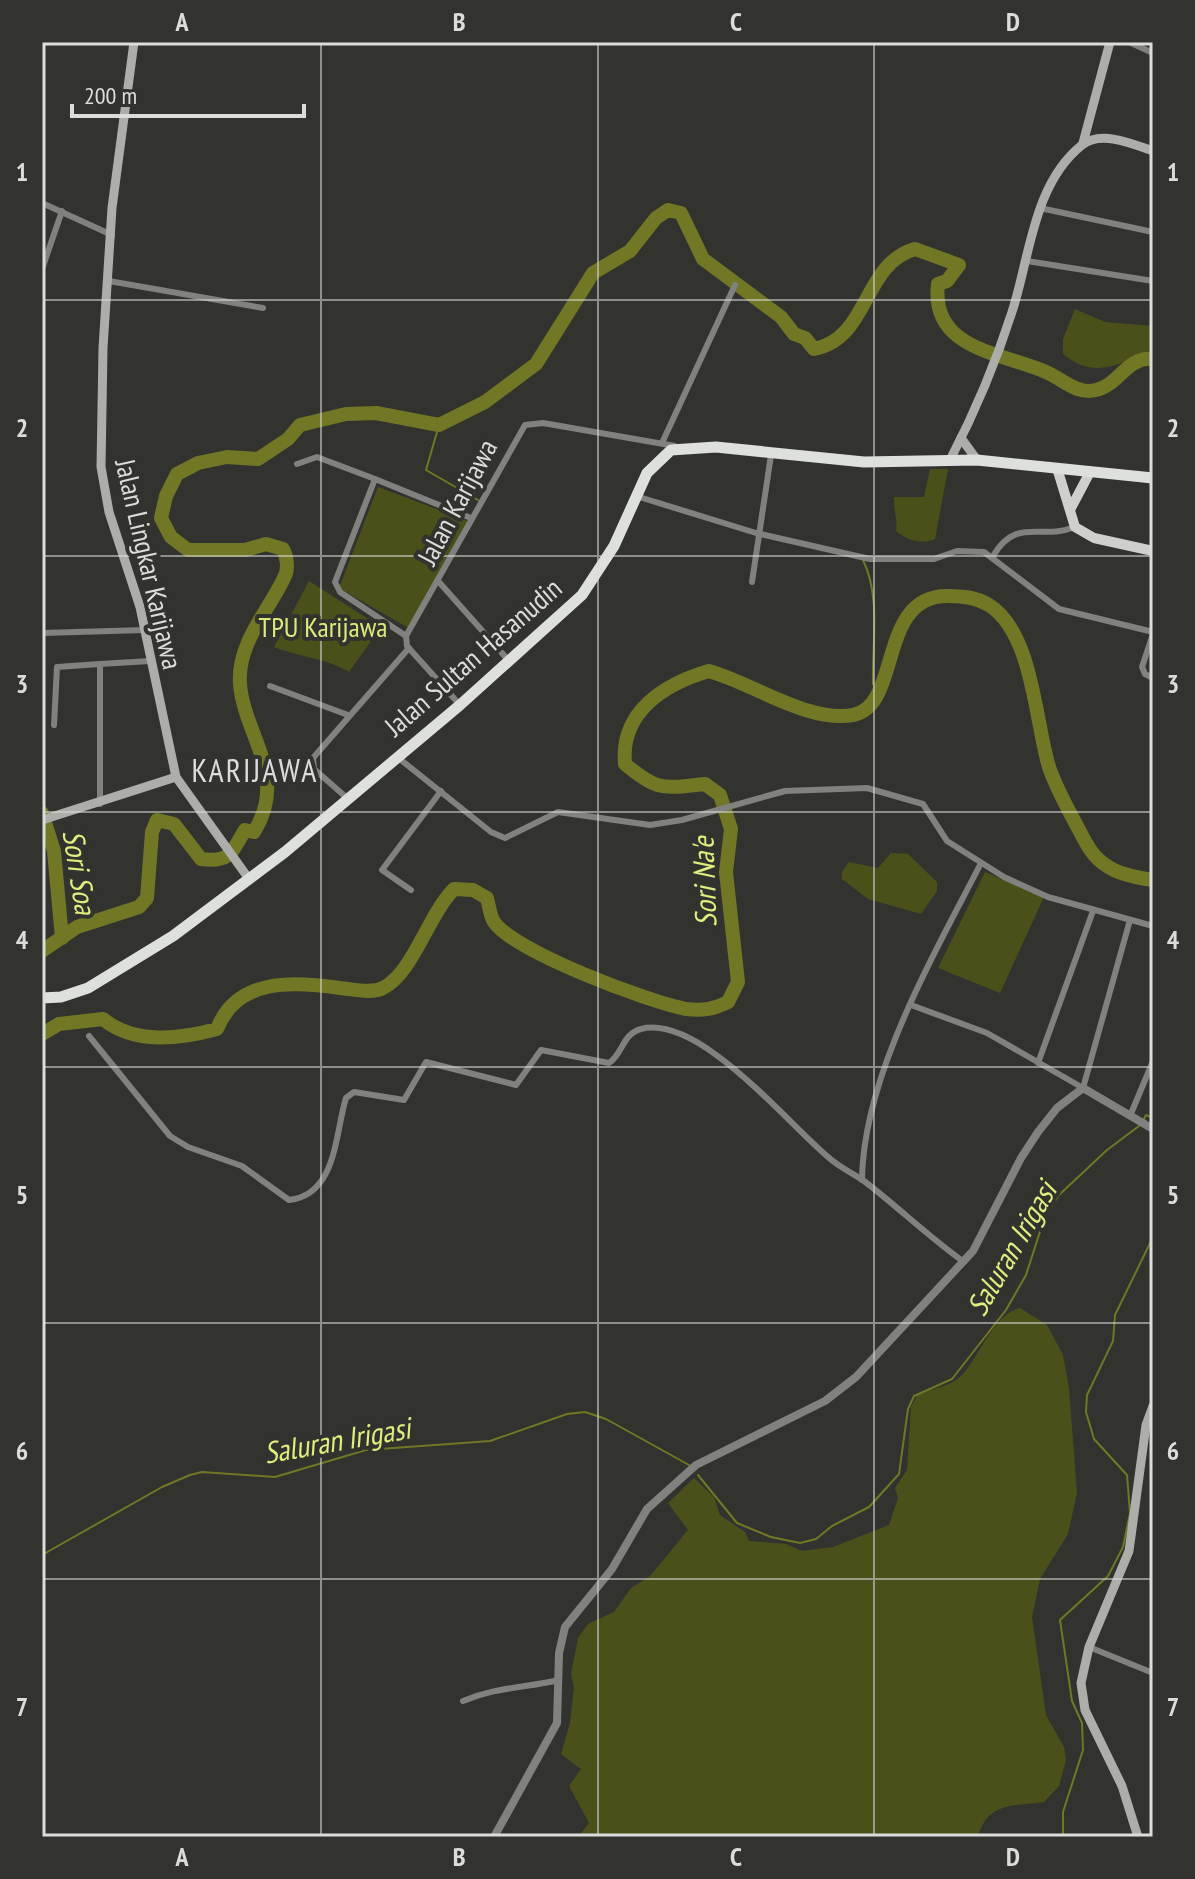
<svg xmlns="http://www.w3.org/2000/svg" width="1195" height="1879" font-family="'PT Sans Narrow',sans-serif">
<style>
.green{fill:#4b501a}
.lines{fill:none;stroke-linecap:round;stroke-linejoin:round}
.stream{stroke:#717725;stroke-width:2}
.river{stroke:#717725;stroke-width:14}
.minor{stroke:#81817f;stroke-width:6}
.tertiary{stroke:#81817f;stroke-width:8}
.secondary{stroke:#adaeaa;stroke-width:9}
.primary{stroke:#cfd0cc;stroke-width:10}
.trunk{stroke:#dee0db;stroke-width:11}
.grid{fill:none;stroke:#dcddda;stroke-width:2;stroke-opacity:0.55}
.labels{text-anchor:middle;stroke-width:8;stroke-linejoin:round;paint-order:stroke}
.street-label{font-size:28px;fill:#dcddda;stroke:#32332f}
.park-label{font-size:28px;fill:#dfea7c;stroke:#32332f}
.water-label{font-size:30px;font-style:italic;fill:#e2ed7f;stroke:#32332f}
.quarter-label{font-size:32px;letter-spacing:2px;fill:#dcddda;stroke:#32332f}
.neatline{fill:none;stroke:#dcddda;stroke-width:3}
.grid-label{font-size:26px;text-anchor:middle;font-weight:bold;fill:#dcddda}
</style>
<rect width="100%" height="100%" fill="#32332f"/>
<g class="green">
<path d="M 1075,309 L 1105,322 L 1153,326 L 1153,354 C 1117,362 1096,381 1063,354 L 1063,339 Z"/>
<path d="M 930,469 L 948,469 L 935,539 C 921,545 907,540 896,531 C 898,518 893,510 894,497 L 924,497 Z"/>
<path d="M 378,487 L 468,521 L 412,630 L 339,588 Z"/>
<path d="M 309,581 L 381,627 L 349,672 C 323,657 302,658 274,647 Z"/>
<path d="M 891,853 L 908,854 L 937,882 L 937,891 L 921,914 L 868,899 L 842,879 L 842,872 L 849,862 L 878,868 Z"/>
<path d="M 985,872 L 1044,897 L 1000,993 L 938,968 Z"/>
<path d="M 1020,1308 L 1047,1325 L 1063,1355 L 1069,1388 L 1077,1493 L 1068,1534 L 1040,1579 L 1032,1617 L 1046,1715 L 1064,1747 L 1066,1760 L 1059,1786 L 1044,1802 C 1016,1806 987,1801 978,1837 L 578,1837 L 589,1823 L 569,1786 L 581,1769 L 561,1754 L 570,1723 L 574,1687 L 571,1674 L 578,1638 L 588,1624 L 614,1612 L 631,1588 L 650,1576 L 688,1530 L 668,1503 L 694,1478 L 714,1497 L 720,1515 L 745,1532 L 749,1541 L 786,1544 L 802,1551 L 833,1547 L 889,1525 L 898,1498 L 895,1488 L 907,1470 L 911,1407 L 918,1394 C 934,1388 951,1387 963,1374 C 980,1355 994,1314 1020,1308 Z"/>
</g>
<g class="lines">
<g class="stream">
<path d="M 439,425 L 426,470 L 478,500"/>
<path d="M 863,560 C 881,597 872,643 873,684 L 880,691"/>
<path d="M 1143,1121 L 1146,1115 L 1153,1118"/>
<path d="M 698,1475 L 737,1523 L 771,1537 L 800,1543 L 816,1539 L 832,1526 L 869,1507 L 899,1474 L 908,1409 L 914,1396 L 952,1379 L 1006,1310 L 1026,1275 L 1045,1216 L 1059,1195 L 1107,1150 L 1139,1126"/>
<path d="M 42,1555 L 162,1487 L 190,1475 L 202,1472 L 275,1477 L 366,1450 L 490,1441 L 567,1414 L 585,1412 L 606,1419 L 689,1465"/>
<path d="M 1063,1837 L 1063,1812 L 1083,1750 L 1082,1723 L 1072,1701 L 1060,1620 L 1108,1576 L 1123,1547 L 1130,1513 L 1127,1475 L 1094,1439 L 1086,1412 L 1087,1395 L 1113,1341 L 1115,1315 L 1153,1237"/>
</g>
<g class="river">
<path d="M 42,813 L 54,851 L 62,938"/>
<path d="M 42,951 L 77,927 L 139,907 L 147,898 L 152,832 L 157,820 L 174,824 L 201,859 C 230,863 231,853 245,830 L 254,832 C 289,776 244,735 240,684 C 237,643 268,612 284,578 C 289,569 287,557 283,549 L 266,544 L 245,550 L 188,550 L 171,537 L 161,518 L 166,496 L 177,474 L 198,463 L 227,457 L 258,459 L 288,439 L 300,425 L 346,414 L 376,413 L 439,425 L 485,402 L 536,364 L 593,273 L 630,251 L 656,218 L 668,210 L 681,213 L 703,259 L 781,317 L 794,334 L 805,338 L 814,349 C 870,338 862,264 915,249 L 959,265 L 947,281 L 938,284 C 930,350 1003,353 1046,372 C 1063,379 1076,395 1096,390 C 1119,385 1127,356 1153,359"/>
<path d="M 42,1034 L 59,1024 L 103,1019 C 135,1045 180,1039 217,1029 C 237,978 293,981 340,988 C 352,989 372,994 383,988 C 413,973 428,915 454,889 L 473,890 L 487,898 C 489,905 490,916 494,922 C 515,952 649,1002 686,1009 C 703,1011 714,1009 728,1002 L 738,982 L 726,872 L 731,829 L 720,795 L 705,784 C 663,788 658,792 625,764 C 620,712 664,684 709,671 C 752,683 808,723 853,715 C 902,706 877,595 948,596 C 962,596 976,597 989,605 C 1033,633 1035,721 1049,767 C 1056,788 1068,809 1078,828 C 1086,843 1092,857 1107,866 C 1118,874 1139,878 1153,880"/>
</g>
<g class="minor">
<path d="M 1129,42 L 1153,53"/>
<path d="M 42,203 L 112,235"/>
<path d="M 1040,208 L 1153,232"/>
<path d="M 1027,261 L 1153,281"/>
<path d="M 42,269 L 62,211"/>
<path d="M 109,281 L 263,308"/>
<path d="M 662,443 L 735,285"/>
<path d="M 297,464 L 317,457 L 375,479"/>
<path d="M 636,496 L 756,533 L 870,559 L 934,559 L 957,551 L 984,552 L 1059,609 L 1153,632"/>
<path d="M 993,556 C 1017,516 1040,541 1075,527"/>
<path d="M 439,582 L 509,661"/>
<path d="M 752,582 L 771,455"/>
<path d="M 42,633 L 145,630"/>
<path d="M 1153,634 L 1142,667 L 1145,674 L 1153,678"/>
<path d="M 406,636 L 340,592 L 335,582 L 375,479 L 471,518"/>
<path d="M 270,686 L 348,715"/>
<path d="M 460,705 L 407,646 L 406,636 L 525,425 L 543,423 L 675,446"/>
<path d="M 54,725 L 57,667 L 100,664"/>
<path d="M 396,756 L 491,832 L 505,838 L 558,812 L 650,825 L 682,820 L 785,791 L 867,788 L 923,804 L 947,841 L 1004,877 L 1048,897 L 1153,926"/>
<path d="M 347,798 L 314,769 L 313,758 L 409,648"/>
<path d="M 100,804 L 100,664 L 150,661"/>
<path d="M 411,890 L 382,870 L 441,791"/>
<path d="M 911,1005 L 987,1033 L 1083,1088 L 1130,920"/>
<path d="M 89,1036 L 170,1136 L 188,1147 L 242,1166 L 289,1200 C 337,1195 335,1133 346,1098 L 354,1092 L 404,1100 L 426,1062 L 516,1085 L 541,1050 L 609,1063 C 623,1054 622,1034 641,1029 C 699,1014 787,1123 828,1157 C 839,1167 852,1173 864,1181 C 898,1207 929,1237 964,1262"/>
<path d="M 1038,1063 L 1093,911"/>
<path d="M 1130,1116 L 1153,1061"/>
<path d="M 862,1180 C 863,1076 934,955 981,863"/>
<path d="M 1089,1647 L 1153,1673"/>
<path d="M 463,1701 C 496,1687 525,1688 559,1680"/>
</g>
<path class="tertiary" d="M 494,1837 L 557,1723 L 559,1653 L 565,1627 L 612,1569 L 647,1509 L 696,1465 L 825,1401 L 856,1377 L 973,1251 L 1021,1158 L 1038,1132 L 1057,1108 L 1083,1088 L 1153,1129"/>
<g class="secondary">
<path d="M 134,42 L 112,208 L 103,348 L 101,467 L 109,512 L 140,607 L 176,777 L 249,879"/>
<path d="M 1083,143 L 1110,42"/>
<path d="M 961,438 L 977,460"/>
<path d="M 950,460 C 974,414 996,362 1012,312 C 1030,257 1033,184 1082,145 C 1101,130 1133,144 1153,151"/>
<path d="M 42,820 L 176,777"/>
<path d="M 1138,1837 L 1122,1786 L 1085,1710 L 1081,1683 L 1089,1647 L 1129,1551 L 1146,1425 L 1153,1406"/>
</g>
<g class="primary">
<path d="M 1057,468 L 1075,527 L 1094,538 L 1153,551"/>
<path d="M 1071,508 L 1090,472"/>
</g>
<path class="trunk" d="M 42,998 L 61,997 L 88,988 L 173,936 L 285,852 L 460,705 L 582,595 L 614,546 L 647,473 L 671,450 L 716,447 L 864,462 L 977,460 L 1153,478"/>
</g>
<path class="grid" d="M 321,42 L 321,1837M 598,42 L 598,1837M 874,42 L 874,1837M 42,300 L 1153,300M 42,556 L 1153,556M 42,812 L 1153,812M 42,1067 L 1153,1067M 42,1323 L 1153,1323M 42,1579 L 1153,1579"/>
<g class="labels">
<g class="street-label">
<text transform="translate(457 502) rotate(-62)" y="10">Jalan Karijawa</text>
<text transform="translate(149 564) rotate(77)" y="10">Jalan Lingkar Karijawa</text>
<text transform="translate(473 657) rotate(-41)" y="10">Jalan Sultan Hasanudin</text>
</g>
<g class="park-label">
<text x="323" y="637">TPU Karijawa</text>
</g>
<g class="water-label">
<text transform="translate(79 872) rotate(81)" y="10">Sori Soa</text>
<text transform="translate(705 882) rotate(-92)" y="10">Sori Na'e</text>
<text transform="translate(1012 1249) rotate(-60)" y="10">Saluran Irigasi</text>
<text transform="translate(337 1441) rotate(-10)" y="10">Saluran Irigasi</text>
</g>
<g class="quarter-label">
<text x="255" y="782">KARIJAWA</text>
</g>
</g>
<rect width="1195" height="1879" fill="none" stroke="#32332f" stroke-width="88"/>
<path d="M72 104v12h232v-12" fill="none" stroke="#dcddda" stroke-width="4"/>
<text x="84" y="104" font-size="24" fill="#dcddda" stroke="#32332f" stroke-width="6" paint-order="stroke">200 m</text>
<rect x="44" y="44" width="1107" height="1791" class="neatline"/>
<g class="grid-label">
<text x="182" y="31">A</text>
<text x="459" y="31">B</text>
<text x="736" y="31">C</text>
<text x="1013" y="31">D</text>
<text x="22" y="181">1</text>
<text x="1173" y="181">1</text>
<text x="22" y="437">2</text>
<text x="1173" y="437">2</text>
<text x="22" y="693">3</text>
<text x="1173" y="693">3</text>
<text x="22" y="949">4</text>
<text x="1173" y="949">4</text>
<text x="22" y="1204">5</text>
<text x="1173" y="1204">5</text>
<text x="22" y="1460">6</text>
<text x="1173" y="1460">6</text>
<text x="22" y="1716">7</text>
<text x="1173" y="1716">7</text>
<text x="182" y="1866">A</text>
<text x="459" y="1866">B</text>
<text x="736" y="1866">C</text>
<text x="1013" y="1866">D</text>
</g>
</svg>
